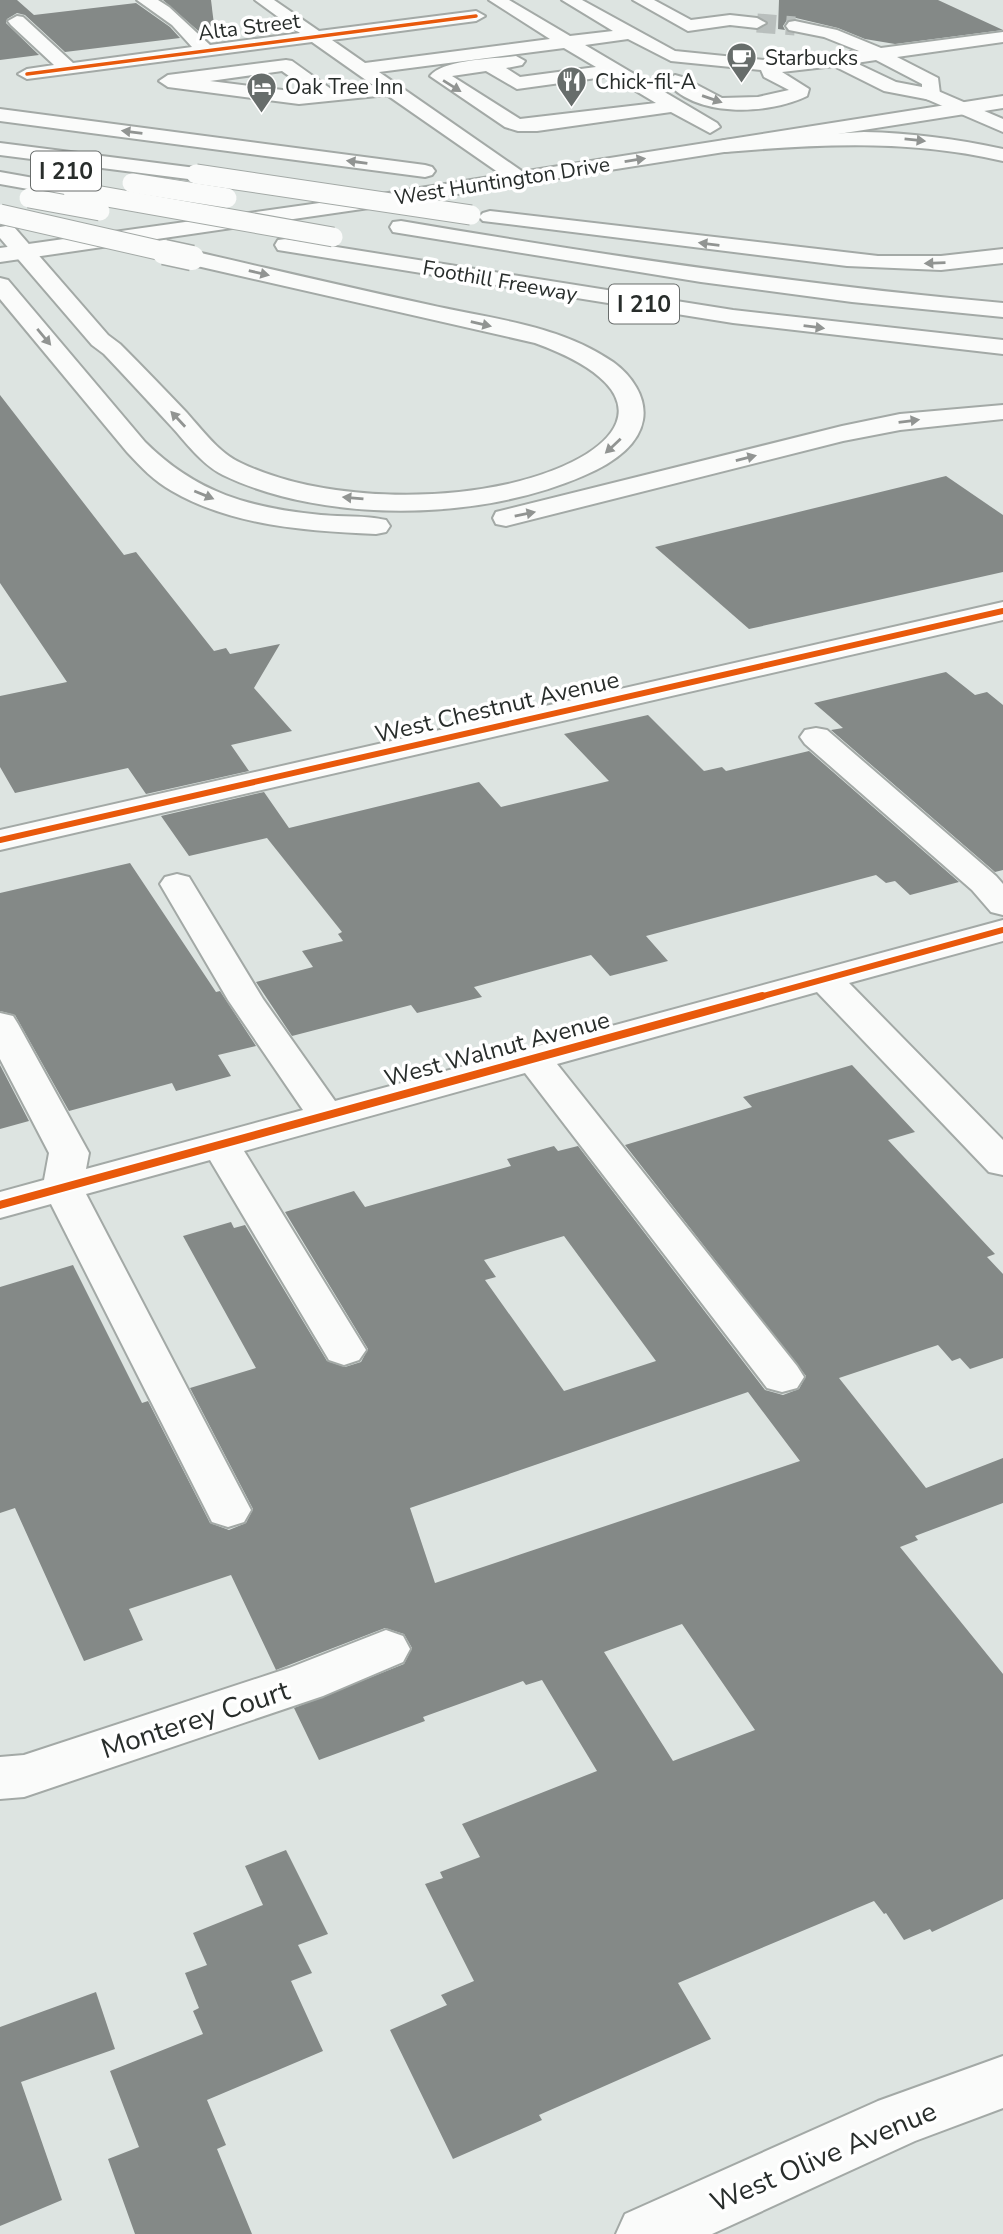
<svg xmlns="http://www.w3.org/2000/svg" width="1003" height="2234" font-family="'Nunito Sans',sans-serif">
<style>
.building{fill:#848987;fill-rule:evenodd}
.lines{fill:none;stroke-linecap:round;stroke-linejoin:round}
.minor-tunnel{stroke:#b9bfbd;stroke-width:19;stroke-dasharray:19 10;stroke-linecap:butt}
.minor-casing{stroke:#a3a9a6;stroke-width:4}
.major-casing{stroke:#a3a9a6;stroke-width:4}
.highway-casing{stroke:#a3a9a6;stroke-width:4}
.minor{fill:#fafbfa;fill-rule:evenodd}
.major{fill:#fafbfa;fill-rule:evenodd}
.highway{fill:#fafbfa;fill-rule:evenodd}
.highway-bridge-far1-casing{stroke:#a3a9a6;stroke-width:21;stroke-linecap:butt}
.highway-bridge-casing{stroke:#a3a9a6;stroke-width:27;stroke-linecap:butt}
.highway-bridge-far1{stroke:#fafbfa;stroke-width:19}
.highway-bridge{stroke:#fafbfa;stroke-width:24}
.cycleway-far2-casing{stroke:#fff;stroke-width:5}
.cycleway-far1-casing{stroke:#fff;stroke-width:10}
.cycleway-casing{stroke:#fff;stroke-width:12}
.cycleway-far2{stroke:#e8590c;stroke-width:3.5}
.cycleway-far1{stroke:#e8590c;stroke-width:6}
.cycleway{stroke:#e8590c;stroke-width:8}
.oneway{fill:#919492}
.labels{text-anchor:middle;stroke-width:7;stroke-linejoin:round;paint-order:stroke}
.far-street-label{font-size:21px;fill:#282d2b;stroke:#fff}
.far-poi-label{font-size:21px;fill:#282d2b;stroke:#fff;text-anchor:start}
.shield{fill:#fff;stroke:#686c6b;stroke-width:2}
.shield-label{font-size:23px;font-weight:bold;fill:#282d2b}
.street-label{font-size:24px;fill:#282d2b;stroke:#fff}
.near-street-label{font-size:28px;fill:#282d2b;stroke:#fff}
</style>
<rect width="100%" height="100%" fill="#dde4e1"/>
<g class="building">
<path d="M 0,0 L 17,0 L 34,15 L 136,3 L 170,27 L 180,38 L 65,52 L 25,15 L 17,13 L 7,19 L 6,23 L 39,55 L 0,60 Z"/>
<path d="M 163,0 L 211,0 L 215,33 L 203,35 Z"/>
<path d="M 779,0 L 938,0 L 1003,30 L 895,44 L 865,39 L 838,28 L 796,18 L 787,20 L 783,26 L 785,30 L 778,29 Z"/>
<path d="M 0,395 L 124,555 L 136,552 L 214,651 L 226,648 L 230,654 L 280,644 L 254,688 L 292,731 L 231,745 L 249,771 L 146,794 L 128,768 L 15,793 L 0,767 L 0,696 L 67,682 L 0,583 Z"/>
<path d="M 946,476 L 1003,515 L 1003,572 L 749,629 L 655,547 Z"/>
<path d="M 946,672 L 975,695 L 987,692 L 1003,705 L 1003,870 L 995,872 L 831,730 L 843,728 L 814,703 Z"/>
<path d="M 648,715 L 704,771 L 722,767 L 726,771 L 809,751 L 959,882 L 910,895 L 895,881 L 886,883 L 876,875 L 646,936 L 668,961 L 610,976 L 591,955 L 474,987 L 482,997 L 417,1013 L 411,1005 L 292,1036 L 256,982 L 313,967 L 302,951 L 343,941 L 338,934 L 342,932 L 267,838 L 189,856 L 161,816 L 264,792 L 289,828 L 479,782 L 501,807 L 609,781 L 564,734 Z"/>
<path d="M 130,863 L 216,992 L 220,991 L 256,1046 L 218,1055 L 231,1076 L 176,1091 L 172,1083 L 69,1111 L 15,1015 L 0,1011 L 0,893 Z"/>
<path d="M 0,1065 L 29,1121 L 0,1129 Z"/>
<path d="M 852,1065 L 915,1132 L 888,1140 L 995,1254 L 987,1257 L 1003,1274 L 1003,1358 L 970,1369 L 960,1358 L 952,1361 L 938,1345 L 839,1378 L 926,1488 L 1003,1458 L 1003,1503 L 915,1536 L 918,1540 L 900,1547 L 1003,1674 L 1003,1899 L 932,1932 L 930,1929 L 904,1940 L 886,1913 L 884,1914 L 874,1901 L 678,1983 L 711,2039 L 539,2115 L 542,2120 L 453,2159 L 390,2030 L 447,2005 L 441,1995 L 474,1981 L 425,1884 L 443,1878 L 440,1872 L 480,1857 L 462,1824 L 597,1771 L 542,1680 L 526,1685 L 523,1681 L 423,1717 L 425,1721 L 319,1760 L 294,1708 L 404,1664 L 412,1648 L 404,1634 L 385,1628 L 276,1670 L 231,1575 L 129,1609 L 143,1640 L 84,1661 L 15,1508 L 0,1513 L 0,1287 L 73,1265 L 142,1403 L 148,1401 L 210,1523 L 229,1530 L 246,1523 L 253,1509 L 190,1388 L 256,1368 L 183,1236 L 231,1222 L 234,1228 L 245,1225 L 327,1361 L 345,1367 L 361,1362 L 368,1349 L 285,1212 L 354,1191 L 365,1207 L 511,1166 L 507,1159 L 554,1146 L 558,1151 L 578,1146 L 765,1390 L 783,1395 L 799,1389 L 806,1376 L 625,1145 L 752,1107 L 743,1097 ZM 564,1236 L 656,1361 L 564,1391 L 485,1280 L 496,1277 L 484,1260 ZM 748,1392 L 800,1461 L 435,1583 L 410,1508 ZM 682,1624 L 755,1730 L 673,1761 L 604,1652 Z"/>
<path d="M 286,1850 L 328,1934 L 298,1945 L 312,1973 L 291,1981 L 323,2051 L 207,2100 L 226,2145 L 217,2149 L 252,2234 L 135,2234 L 108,2159 L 139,2147 L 110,2071 L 203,2034 L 193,2011 L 199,2008 L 185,1973 L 207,1965 L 193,1933 L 263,1905 L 245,1866 Z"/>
<path d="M 96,1992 L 115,2049 L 21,2082 L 62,2200 L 0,2226 L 0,2027 Z"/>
</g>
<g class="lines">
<path class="minor-tunnel" d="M 757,23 L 795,26"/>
<defs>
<g id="minor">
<path d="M 137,0 L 158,0 L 169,7 L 210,45 L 300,33 L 255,0 L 274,0 L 319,31 L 476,11 L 485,16 L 476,21 L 332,40 L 365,63 L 550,39 L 489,0 L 509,0 L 570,36 L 613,31 L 562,0 L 582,0 L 675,51 L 785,62 L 859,51 L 824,37 L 789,30 L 786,26 L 789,22 L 795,21 L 837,30 L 881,48 L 1003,32 L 1003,42 L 897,57 L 938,78 L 940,94 L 938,98 L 931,100 L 884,91 L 834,66 L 782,72 L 809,89 L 807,96 C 768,115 695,118 666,81 L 675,75 L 682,77 L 722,98 L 758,97 L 789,90 L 764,77 L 761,70 L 671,61 L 628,39 L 585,45 L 717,123 L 720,127 L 710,133 L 671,112 L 537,131 L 518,131 L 505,127 L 430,76 C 443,59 494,59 516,56 L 525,61 L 522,65 L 506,68 L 520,77 L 596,67 L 564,48 L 379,72 L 526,174 L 529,178 L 526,182 L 512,182 L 387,95 L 299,104 L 168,87 L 159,81 L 168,75 L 286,60 L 292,61 L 331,89 L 373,85 L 312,42 L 27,79 L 18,74 L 27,69 L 54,65 L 11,25 L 8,21 L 17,16 L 23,17 L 73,63 L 192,47 L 172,25 ZM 876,60 L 922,84 L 922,87 L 896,82 L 856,63 ZM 282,71 L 310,91 L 299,92 L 210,81 ZM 486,71 L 517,89 L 611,76 L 656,103 L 520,119 L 452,76 Z"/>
<path d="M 633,0 L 654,0 L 691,20 L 730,15 L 757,18 L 766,23 L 757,28 L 730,25 L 688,31 Z"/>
<path d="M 1003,602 L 1003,620 L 0,850 L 0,830 Z"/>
<path d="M 816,728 L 827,730 L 996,876 L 1003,884 L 1003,915 L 991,912 L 972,890 L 805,744 L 800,737 L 805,730 Z"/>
<path d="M 177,874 L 189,877 L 263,999 L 335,1101 L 1003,920 L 1003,941 L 849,983 L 1003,1140 L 1003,1175 L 989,1172 L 817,992 L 557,1064 L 797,1366 L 804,1377 L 797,1388 L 782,1392 L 767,1388 L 525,1073 L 244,1151 L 366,1350 L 359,1360 L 344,1365 L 329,1360 L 210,1160 L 86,1194 L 251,1510 L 244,1522 L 228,1527 L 212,1522 L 51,1204 L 0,1218 L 0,1192 L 44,1180 L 49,1153 L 0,1059 L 0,1013 L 13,1016 L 18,1024 L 89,1153 L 86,1169 L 303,1110 L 228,1000 L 160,884 L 165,877 Z"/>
<path d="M 386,1630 L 403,1636 L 410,1649 L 403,1662 L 323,1696 L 24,1797 L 0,1799 L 0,1757 L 24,1755 L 289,1668 Z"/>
<path d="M 1003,2056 L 1003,2108 L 915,2141 L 712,2234 L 616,2234 L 625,2214 L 878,2101 Z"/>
</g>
<path id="major" d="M 1003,96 L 1003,108 L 369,208 L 0,262 L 0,248 L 369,196 Z"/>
<g id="highway">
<path d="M 931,88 L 1003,119 L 1003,132 L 924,98 L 922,94 Z"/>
<path d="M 0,109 L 425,165 L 432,167 L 435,171 L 432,175 L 425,177 L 0,121 Z"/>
<path d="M 864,132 C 912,133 957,139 1003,149 L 1003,161 C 908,139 821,144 725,152 L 718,150 L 715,146 L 718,142 L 725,140 Z"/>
<path d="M 0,143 L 196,168 L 203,170 L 206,174 L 203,178 L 196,180 L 0,155 Z"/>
<path d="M 0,172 L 73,185 L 80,187 L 83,191 L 80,195 L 73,197 L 0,184 Z"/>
<path d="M 490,211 L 878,256 L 941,256 L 1003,249 L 1003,263 L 941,270 L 847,266 L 483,221 L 479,217 L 483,213 Z"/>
<path d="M 401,221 C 601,255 801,285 1003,303 L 1003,317 L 852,302 L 701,282 L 393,232 L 390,227 L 393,222 Z"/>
<path d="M 6,226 L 14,227 L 108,335 L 120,344 C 143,367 165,390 187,413 C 203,431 219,453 241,463 C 316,499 428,502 508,484 C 621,458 675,394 535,343 L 184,263 L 181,258 L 184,253 L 192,251 C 271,269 351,288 430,305 C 492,319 560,325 613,362 C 631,375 647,397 643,420 C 638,448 607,466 583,476 C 480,521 325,524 223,475 C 201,464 186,442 170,425 C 148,401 126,377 104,354 L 92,345 L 0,238 L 0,227 Z"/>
<path d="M 286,239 L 733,310 L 1003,340 L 1003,354 L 733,323 L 278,250 L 275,245 L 278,240 Z"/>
<path d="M 0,278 L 8,280 L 145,442 C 196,493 250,508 321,515 C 342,517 365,515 386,520 L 390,526 L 386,532 L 376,534 C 308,531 232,526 172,491 C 154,481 141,467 127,452 L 0,299 Z"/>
<path d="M 1003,405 L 1003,419 L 900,430 L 843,441 L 506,526 L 496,524 L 493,518 L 496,512 L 842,426 L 900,414 Z"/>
</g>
</defs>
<use href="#minor" class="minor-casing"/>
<use href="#major" class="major-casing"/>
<use href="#highway" class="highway-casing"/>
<use href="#minor" class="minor"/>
<use href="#major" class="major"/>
<use href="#highway" class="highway"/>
<defs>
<g id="highway-bridge-far1">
<path d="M 196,174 L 471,215"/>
<path d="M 132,183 L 227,198"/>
<path d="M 73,191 L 333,237"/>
<path d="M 29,198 L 100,211"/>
<path d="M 0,214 L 171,253"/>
</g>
<path id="highway-bridge" d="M 164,252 L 192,258"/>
</defs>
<use href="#highway-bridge-far1" class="highway-bridge-far1-casing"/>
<use href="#highway-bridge" class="highway-bridge-casing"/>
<use href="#highway-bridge-far1" class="highway-bridge-far1"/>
<use href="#highway-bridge" class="highway-bridge"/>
<defs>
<path id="cycleway-far2" d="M 27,74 L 476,16"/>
<g id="cycleway-far1">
<path d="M 0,840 L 1003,611"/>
<path d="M 756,998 L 1003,930"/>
</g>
<path id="cycleway" d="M 0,1205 L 762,996"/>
</defs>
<use href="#cycleway-far2" class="cycleway-far2-casing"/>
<use href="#cycleway-far1" class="cycleway-far1-casing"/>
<use href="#cycleway" class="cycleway-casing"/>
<use href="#cycleway-far2" class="cycleway-far2"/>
<use href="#cycleway-far1" class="cycleway-far1"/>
<use href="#cycleway" class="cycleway"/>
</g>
<defs><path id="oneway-solid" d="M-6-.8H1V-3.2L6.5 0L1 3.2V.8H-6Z" transform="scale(1.75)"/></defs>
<g class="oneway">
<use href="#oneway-solid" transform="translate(452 86) rotate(32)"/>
<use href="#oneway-solid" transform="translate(712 99) rotate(19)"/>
<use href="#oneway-solid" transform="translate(132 132) rotate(-173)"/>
<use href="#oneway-solid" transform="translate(915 140) rotate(6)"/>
<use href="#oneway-solid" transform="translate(635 160) rotate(-9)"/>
<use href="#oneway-solid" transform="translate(357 162) rotate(-172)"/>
<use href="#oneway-solid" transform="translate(709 244) rotate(-173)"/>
<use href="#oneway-solid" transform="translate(935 263) rotate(178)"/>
<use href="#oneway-solid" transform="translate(259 273) rotate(13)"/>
<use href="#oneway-solid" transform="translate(481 324) rotate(13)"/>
<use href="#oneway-solid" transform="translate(814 327) rotate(7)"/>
<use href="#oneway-solid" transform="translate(44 337) rotate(50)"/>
<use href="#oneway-solid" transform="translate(178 419) rotate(-133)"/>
<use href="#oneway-solid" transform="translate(909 421) rotate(-7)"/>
<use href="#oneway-solid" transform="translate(613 446) rotate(137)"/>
<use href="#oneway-solid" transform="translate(746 458) rotate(-14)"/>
<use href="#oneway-solid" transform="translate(204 495) rotate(22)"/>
<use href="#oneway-solid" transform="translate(353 498) rotate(-175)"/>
<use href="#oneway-solid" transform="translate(525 514) rotate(-11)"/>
</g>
<defs>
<symbol id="cafe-pin" viewBox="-11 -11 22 30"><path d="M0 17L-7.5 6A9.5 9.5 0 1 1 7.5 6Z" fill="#676d6b" stroke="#fff"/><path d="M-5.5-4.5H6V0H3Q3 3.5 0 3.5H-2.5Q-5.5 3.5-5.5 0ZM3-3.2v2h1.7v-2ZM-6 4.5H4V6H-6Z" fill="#fff"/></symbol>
<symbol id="restaurant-pin" viewBox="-11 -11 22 30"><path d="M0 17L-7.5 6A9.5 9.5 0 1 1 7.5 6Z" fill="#676d6b" stroke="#fff"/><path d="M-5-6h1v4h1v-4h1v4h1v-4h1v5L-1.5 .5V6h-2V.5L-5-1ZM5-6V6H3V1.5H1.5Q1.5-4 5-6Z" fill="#fff"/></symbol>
<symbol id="hotel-pin" viewBox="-11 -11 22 30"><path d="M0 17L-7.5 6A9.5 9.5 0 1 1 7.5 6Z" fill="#676d6b" stroke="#fff"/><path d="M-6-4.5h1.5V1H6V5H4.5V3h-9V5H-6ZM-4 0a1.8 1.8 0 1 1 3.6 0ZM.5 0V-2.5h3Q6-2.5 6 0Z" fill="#fff"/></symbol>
</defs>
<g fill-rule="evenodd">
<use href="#cafe-pin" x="724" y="40" width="35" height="47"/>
<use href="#restaurant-pin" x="554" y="64" width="35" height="47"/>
<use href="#hotel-pin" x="244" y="70" width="35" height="47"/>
</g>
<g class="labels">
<g class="far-street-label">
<text transform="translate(249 27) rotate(-7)" y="7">Alta Street</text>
<text transform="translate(502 181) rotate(-9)" y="7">West Huntington Drive</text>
<text transform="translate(500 281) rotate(10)" y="7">Foothill Freeway</text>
</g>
<g class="far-poi-label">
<text x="765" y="65">Starbucks</text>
<text x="595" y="89">Chick-fil-A</text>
<text x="285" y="94">Oak Tree Inn</text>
</g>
<g class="shield">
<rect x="31" y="151.5" width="70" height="39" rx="5"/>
<rect x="609" y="284.5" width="70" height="39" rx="5"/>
</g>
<g class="shield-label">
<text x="66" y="179">I 210</text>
<text x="644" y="312">I 210</text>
</g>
<g class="street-label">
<text transform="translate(497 707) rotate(-13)" y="8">West Chestnut Avenue</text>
<text transform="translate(497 1049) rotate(-15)" y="8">West Walnut Avenue</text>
</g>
<g class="near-street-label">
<text transform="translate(195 1719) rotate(-18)" y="10">Monterey Court</text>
<text transform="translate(823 2156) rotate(-23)" y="10">West Olive Avenue</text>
</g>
</g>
</svg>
